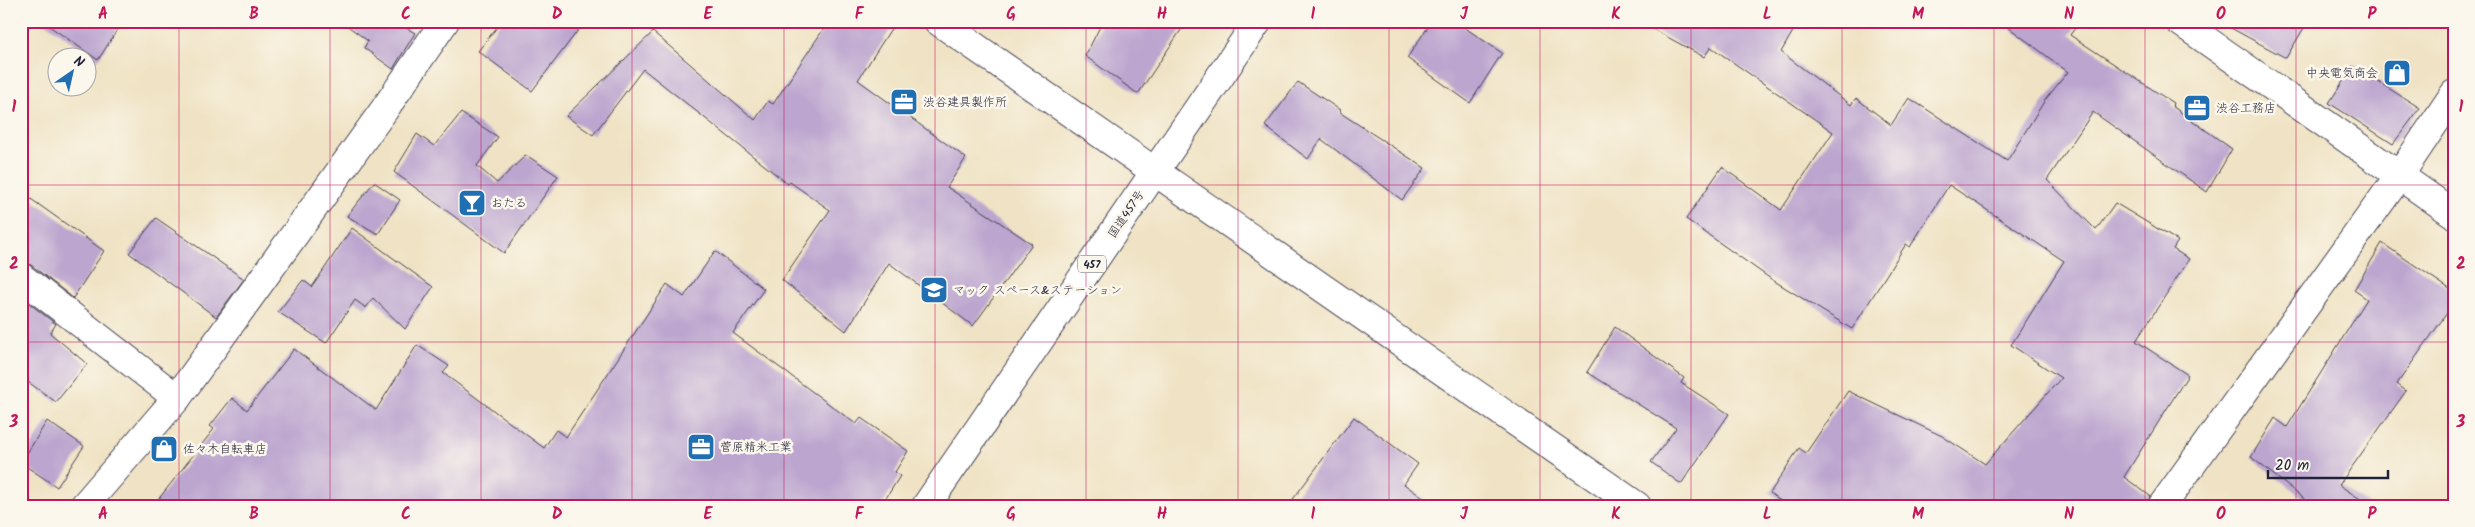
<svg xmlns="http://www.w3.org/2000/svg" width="2475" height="527" font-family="Kalam,'Klee One',sans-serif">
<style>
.building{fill:#bca5cf}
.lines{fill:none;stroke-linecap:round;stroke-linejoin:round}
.minor-casing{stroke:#413f50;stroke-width:30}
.tertiary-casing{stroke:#413f50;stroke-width:30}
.trunk-casing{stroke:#413f50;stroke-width:30}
.minor{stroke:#fff;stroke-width:28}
.tertiary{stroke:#fff;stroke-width:28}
.trunk{stroke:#fff;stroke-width:28}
.grid{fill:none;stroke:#c2185b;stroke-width:1;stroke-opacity:0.55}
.labels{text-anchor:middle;stroke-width:5;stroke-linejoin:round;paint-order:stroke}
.shield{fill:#fbf7ec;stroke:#636270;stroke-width:1}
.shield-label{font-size:11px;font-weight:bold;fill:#22223b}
.poi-label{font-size:12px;fill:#22223b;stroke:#fbf7ec;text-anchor:start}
.street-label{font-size:12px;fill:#22223b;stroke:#fbf7ec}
.neatline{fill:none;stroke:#c2185b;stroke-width:2}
.grid-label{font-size:16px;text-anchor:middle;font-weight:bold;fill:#c2185b}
</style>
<rect width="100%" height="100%" fill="#fbf7ec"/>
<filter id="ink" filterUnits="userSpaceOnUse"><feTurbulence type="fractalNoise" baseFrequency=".02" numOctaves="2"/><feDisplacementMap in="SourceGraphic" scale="10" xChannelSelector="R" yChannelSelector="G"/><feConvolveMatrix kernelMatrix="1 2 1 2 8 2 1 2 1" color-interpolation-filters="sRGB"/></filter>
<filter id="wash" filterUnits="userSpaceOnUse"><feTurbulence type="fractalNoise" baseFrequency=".0096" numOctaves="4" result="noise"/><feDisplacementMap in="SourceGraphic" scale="20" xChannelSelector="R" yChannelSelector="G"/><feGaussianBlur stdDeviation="1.12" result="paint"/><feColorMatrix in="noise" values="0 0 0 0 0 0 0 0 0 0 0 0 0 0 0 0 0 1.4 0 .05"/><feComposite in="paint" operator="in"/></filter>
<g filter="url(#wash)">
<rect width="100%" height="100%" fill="#f0e3c5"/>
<g id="blocks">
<g class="building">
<path d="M 42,21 L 123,21 L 98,60 Z"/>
<path d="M 341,21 L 394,21 L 415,33 L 393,69 L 364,48 L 368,41 Z"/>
<path d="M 502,21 L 585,21 L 532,91 L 478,51 Z"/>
<path d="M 829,21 L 896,21 L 858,80 L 966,158 L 947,187 L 1032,244 L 973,326 L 889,263 L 846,331 L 782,280 L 830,210 L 790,182 L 788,184 L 643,69 L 593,135 L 566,116 L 653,32 L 755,120 L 768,101 L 773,104 Z"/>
<path d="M 1103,21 L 1187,21 L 1138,94 L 1085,56 Z"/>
<path d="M 1432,21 L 1455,21 L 1502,53 L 1470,103 L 1407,58 Z"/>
<path d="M 1638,21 L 1799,21 L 1781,52 L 1851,105 L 1856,98 L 1891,125 L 1909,98 L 2007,161 L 2045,100 L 2068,72 L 2000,21 L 2080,21 L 2070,35 L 2173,103 L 2172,106 L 2232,149 L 2207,192 L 2093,112 L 2047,180 L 2096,230 L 2115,203 L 2178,241 L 2173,249 L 2189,259 L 2136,341 L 2188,375 L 2124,477 L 2150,496 L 2147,506 L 1787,506 L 1770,493 L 1799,448 L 1806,453 L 1848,391 L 1942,436 L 1985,464 L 2061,378 L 2011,345 L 2064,261 L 1949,185 L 1910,247 L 1906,244 L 1852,329 L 1771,279 L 1686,219 L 1722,167 L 1781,210 L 1833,132 L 1711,47 L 1704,57 Z"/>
<path d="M 2218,21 L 2308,21 L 2286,58 Z"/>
<path d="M 2353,66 L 2420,108 L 2393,144 L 2329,103 Z"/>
<path d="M 1298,82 L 1340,110 L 1339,112 L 1425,168 L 1402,200 L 1321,139 L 1308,159 L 1265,126 Z"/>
<path d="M 461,113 L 498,137 L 477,166 L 497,183 L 526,155 L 558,176 L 504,253 L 394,172 L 417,134 L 434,146 Z"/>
<path d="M 374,182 L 400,200 L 378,234 L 347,216 Z"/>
<path d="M 21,192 L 104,251 L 73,298 L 31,265 L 21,262 Z"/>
<path d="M 156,218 L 244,279 L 216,317 L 129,253 Z"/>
<path d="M 352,228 L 433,287 L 405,329 L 373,298 L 366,308 L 355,300 L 326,343 L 278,312 L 303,280 L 312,287 Z"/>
<path d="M 2382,243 L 2454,292 L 2454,303 L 2397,384 L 2406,391 L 2339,485 L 2371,506 L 2313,506 L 2251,457 L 2275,418 L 2287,427 L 2367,299 L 2354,290 Z"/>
<path d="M 715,251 L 764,289 L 733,333 L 856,424 L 861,418 L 908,451 L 895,472 L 900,476 L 881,506 L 153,506 L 214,429 L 210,426 L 232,398 L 247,410 L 294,349 L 376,410 L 417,345 L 449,366 L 443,373 L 544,448 L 556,430 L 566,437 L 667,284 L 684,297 Z"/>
<path d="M 21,297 L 56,324 L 50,333 L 87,364 L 56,402 L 21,377 Z"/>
<path d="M 1615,327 L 1684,378 L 1681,383 L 1729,414 L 1681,484 L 1651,462 L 1676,428 L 1587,372 Z"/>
<path d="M 1354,417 L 1418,464 L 1404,484 L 1434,506 L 1288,506 Z"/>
<path d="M 47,421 L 84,446 L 57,487 L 21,463 Z"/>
</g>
</g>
</g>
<g filter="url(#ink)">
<use href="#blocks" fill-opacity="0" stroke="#413f50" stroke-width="1"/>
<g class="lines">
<defs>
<g id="minor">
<path d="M 938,21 L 1637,506"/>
<path d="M 177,398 L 384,110 L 445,21"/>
<path d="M 2162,506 L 2399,176 L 2454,94"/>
</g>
<g id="tertiary">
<path d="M 2179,21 L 2454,214"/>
<path d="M 21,277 L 177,398 L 84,506"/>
</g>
<path id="trunk" d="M 926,506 L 1258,21"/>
</defs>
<use href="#minor" class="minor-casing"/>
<use href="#tertiary" class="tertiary-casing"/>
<use href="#trunk" class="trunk-casing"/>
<use href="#minor" class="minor"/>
<use href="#tertiary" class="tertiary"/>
<use href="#trunk" class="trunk"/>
</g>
</g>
<path class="grid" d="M 179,21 L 179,506M 330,21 L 330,506M 481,21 L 481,506M 632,21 L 632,506M 784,21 L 784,506M 935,21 L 935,506M 1086,21 L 1086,506M 1238,21 L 1238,506M 1389,21 L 1389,506M 1540,21 L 1540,506M 1691,21 L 1691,506M 1842,21 L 1842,506M 1994,21 L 1994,506M 2145,21 L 2145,506M 2296,21 L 2296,506M 21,185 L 2454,185M 21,342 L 2454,342"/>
<defs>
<symbol id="shop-square" viewBox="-11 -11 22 22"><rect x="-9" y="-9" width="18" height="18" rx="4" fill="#1f6fb2" stroke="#fbf7ec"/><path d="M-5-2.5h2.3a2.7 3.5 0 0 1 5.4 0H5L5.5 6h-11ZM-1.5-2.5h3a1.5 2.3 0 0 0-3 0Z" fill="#fff"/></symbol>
<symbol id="office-square" viewBox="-11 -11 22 22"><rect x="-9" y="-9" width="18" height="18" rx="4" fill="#1f6fb2" stroke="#fbf7ec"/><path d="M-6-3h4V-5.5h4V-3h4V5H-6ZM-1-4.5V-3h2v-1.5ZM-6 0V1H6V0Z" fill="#fff"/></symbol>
<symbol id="bar-square" viewBox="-11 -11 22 22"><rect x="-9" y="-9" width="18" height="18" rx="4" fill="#1f6fb2" stroke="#fbf7ec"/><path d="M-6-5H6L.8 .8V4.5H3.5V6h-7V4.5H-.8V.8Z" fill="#fff"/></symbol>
<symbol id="school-square" viewBox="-11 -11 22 22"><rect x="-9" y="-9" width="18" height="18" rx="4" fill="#1f6fb2" stroke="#fbf7ec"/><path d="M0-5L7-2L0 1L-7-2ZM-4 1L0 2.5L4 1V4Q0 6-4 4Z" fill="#fff"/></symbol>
</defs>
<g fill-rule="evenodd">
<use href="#shop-square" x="2381" y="57" width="32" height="32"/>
<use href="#office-square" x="888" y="86" width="32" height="32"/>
<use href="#office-square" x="2181" y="92" width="32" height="32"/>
<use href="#bar-square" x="456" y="187" width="32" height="32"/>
<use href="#school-square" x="918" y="274" width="32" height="32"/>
<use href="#office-square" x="685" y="431" width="32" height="32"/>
<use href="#shop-square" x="148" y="433" width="32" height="32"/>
</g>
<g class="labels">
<rect class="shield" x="1078" y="255.5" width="28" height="17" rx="4"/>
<g class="shield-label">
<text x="1092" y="268">457</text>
</g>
<g class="poi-label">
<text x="2378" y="77" text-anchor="end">中央電気商会</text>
<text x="923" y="106">渋谷建具製作所</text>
<text x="2216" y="112">渋谷工務店</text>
<text x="491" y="207">おたる</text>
<text x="953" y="294">マック スペース&amp;ステーション</text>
<text x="720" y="451">菅原精米工業</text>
<text x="183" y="453">佐々木自転車店</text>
</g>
<g class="street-label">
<text transform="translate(1126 214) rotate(-56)" y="4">国道457号</text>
</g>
</g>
<rect width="2475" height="527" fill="none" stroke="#fbf7ec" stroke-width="55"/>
<g transform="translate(72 72) rotate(34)"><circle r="24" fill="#fbf7ec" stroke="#a4a2a5"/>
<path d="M0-4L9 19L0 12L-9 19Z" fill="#1f6fb2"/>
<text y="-8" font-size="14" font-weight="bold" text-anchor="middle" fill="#22223b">N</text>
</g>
<path d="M2268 470v8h120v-8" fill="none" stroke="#22223b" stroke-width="2.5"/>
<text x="2275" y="470" font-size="15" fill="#22223b" stroke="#fbf7ec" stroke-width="4" paint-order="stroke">20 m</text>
<rect x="28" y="28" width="2420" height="472" class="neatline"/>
<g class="grid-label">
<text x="103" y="19">A</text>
<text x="254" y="19">B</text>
<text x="406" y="19">C</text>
<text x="557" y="19">D</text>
<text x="708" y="19">E</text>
<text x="859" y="19">F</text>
<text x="1011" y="19">G</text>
<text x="1162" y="19">H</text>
<text x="1313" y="19">I</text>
<text x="1464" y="19">J</text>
<text x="1616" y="19">K</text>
<text x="1767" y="19">L</text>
<text x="1918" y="19">M</text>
<text x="2069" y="19">N</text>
<text x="2221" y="19">O</text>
<text x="2372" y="19">P</text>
<text x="14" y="112">1</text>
<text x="2461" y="112">1</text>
<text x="14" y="269">2</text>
<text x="2461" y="269">2</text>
<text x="14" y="427">3</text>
<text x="2461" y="427">3</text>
<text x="103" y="519">A</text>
<text x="254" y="519">B</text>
<text x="406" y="519">C</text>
<text x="557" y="519">D</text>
<text x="708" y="519">E</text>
<text x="859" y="519">F</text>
<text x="1011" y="519">G</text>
<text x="1162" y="519">H</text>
<text x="1313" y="519">I</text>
<text x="1464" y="519">J</text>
<text x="1616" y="519">K</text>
<text x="1767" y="519">L</text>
<text x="1918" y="519">M</text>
<text x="2069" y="519">N</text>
<text x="2221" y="519">O</text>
<text x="2372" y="519">P</text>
</g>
</svg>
